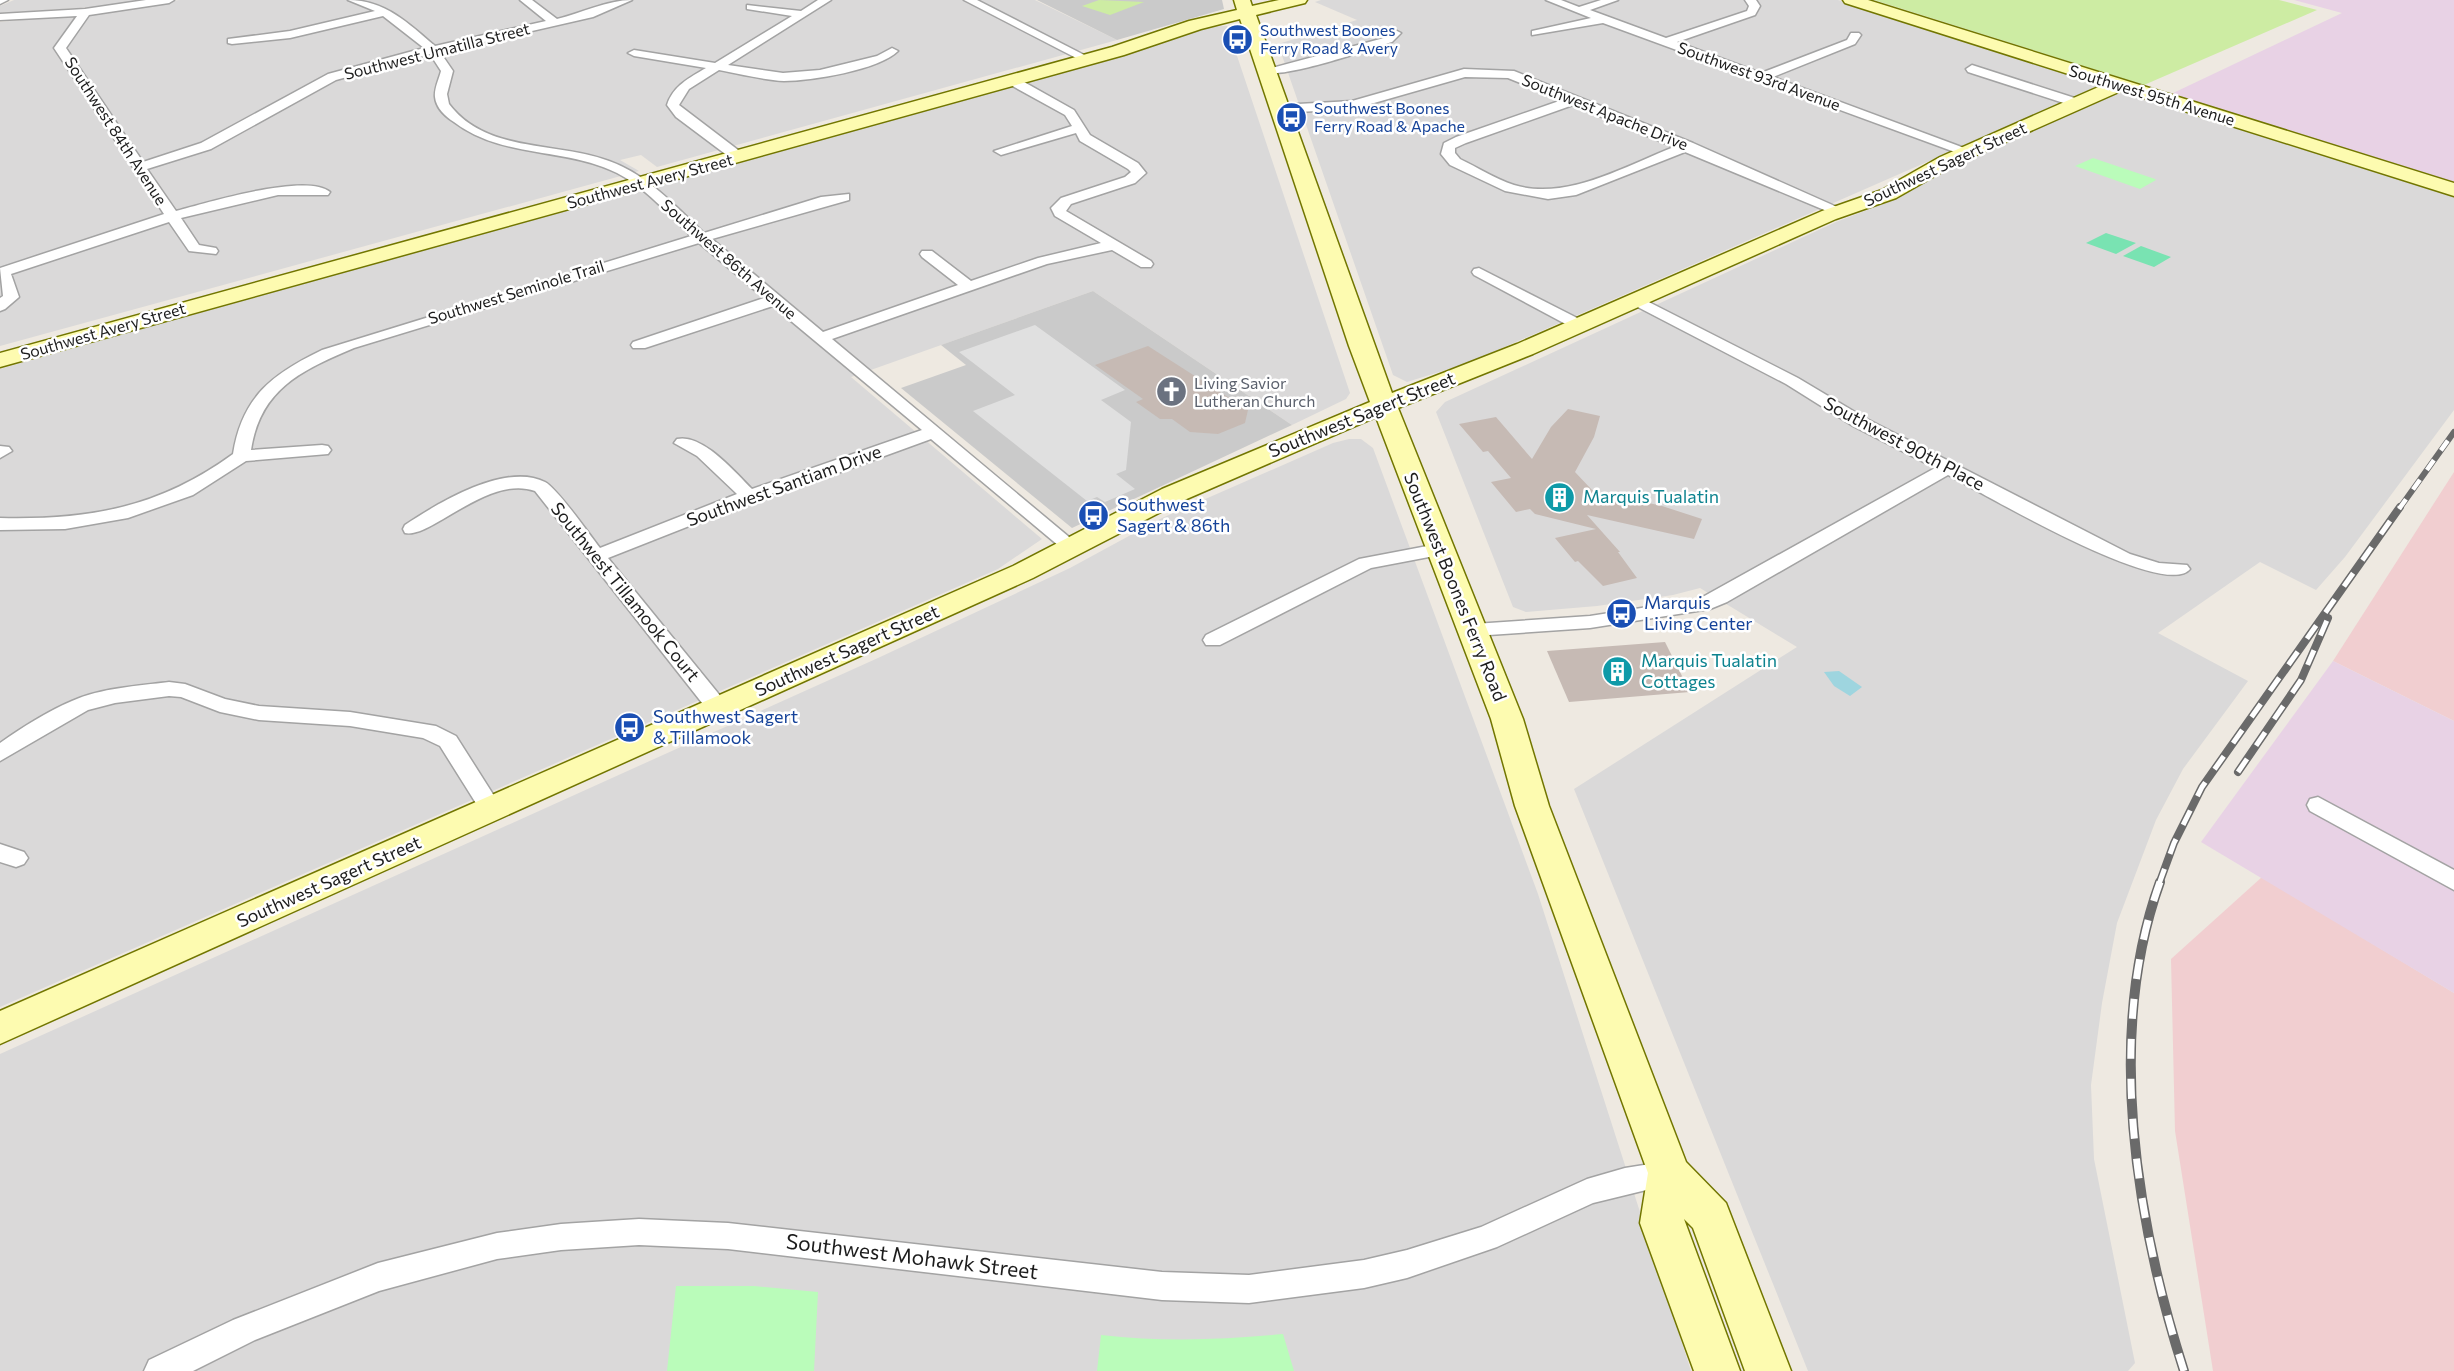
<svg xmlns="http://www.w3.org/2000/svg" width="2454" height="1371" font-family="Commissioner,sans-serif">
<style>
.residential{fill:#dad9d9}
.commercial{fill:#f1ced0}
.industrial{fill:#e8d2e5}
.religious{fill:#cacaca}
.grass{fill:#cdeca3}
.park{fill:#bafcba}
.pitch{fill:#79e3b2}
.parking{fill:#e0e0e0}
.water{fill:#9ed5df}
.building{fill:#c6bab4}
.lines{fill:none;stroke-linecap:round;stroke-linejoin:round}
.street-casing{stroke:#a3a3a3;stroke-width:3}
.secondary-casing{stroke:#727600;stroke-width:3}
.street{fill:#fff;fill-rule:evenodd}
.secondary{fill:#fdfbb0;fill-rule:evenodd}
.rail-far2-casing{stroke:#6a6a6a;stroke-width:6}
.rail-far1-casing{stroke:#6a6a6a;stroke-width:8}
.rail-casing{stroke:#6a6a6a;stroke-width:10}
.rail-far2{stroke:#fff;stroke-width:4.5;stroke-dasharray:12;stroke-linecap:butt}
.rail-far1{stroke:#fff;stroke-width:5;stroke-dasharray:16;stroke-linecap:butt}
.rail{stroke:#fff;stroke-width:7;stroke-dasharray:20;stroke-linecap:butt}
.labels{text-anchor:middle;stroke-width:5;stroke-linejoin:round;paint-order:stroke}
.far-transit-label{font-size:16px;fill:#164399;stroke:#fff;text-anchor:start}
.far-street-label{font-size:16px;fill:#1c1c1c;stroke:#fff}
.far-worship-label{font-size:16px;fill:#5b616d;stroke:#fff;text-anchor:start}
.street-label{font-size:18px;fill:#1c1c1c;stroke:#fff}
.culture-label{font-size:18px;fill:#0d838f;stroke:#fff;text-anchor:start}
.transit-label{font-size:18px;fill:#164399;stroke:#fff;text-anchor:start}
.near-street-label{font-size:21px;fill:#1c1c1c;stroke:#fff}
</style>
<rect width="100%" height="100%" fill="#eee9e1"/>
<g class="residential">
<path d="M 14,0 L 150,0 L 108,6 L 0,13 L 0,6 Z"/>
<path d="M 179,0 L 1035,0 L 1117,40 L 657,167 L 641,155 L 620,160 L 639,171 L 0,346 L 0,22 L 117,11 Z"/>
<path d="M 1321,0 L 1838,0 L 2105,84 L 1468,363 L 1407,382 L 1393,375 L 1278,44 L 1357,20 L 1315,2 Z"/>
<path d="M 1227,26 L 1350,393 L 1346,399 L 1292,425 L 1093,291 L 851,377 L 1042,539 L 998,569 L 0,1007 L 0,369 L 1138,49 L 1203,27 Z"/>
<path d="M 2124,88 L 2454,196 L 2454,410 L 2345,557 L 2316,590 L 2260,562 L 2158,633 L 2248,681 L 2183,769 L 2156,820 L 2117,923 L 2102,1003 L 2091,1085 L 2094,1159 L 2135,1363 L 2128,1371 L 1808,1371 L 1574,789 L 1797,647 L 1700,588 L 1673,595 L 1597,606 L 1526,612 L 1513,607 L 1436,412 L 1445,402 L 1836,222 L 1899,198 L 1943,168 Z"/>
<path d="M 1349,439 L 1361,439 L 1373,448 L 1538,894 L 1691,1371 L 0,1371 L 0,1054 L 878,658 L 1070,568 L 1162,518 L 1333,443 Z"/>
</g>
<g class="commercial">
<path d="M 2454,472 L 2454,721 L 2333,661 Z"/>
<path d="M 2262,877 L 2454,993 L 2454,1371 L 2213,1371 L 2175,1131 L 2171,959 Z"/>
</g>
<g class="industrial">
<path d="M 2294,0 L 2454,0 L 2454,183 L 2171,94 L 2342,13 Z"/>
<path d="M 2333,661 L 2454,721 L 2454,993 L 2201,842 Z"/>
</g>
<g class="religious">
<path d="M 1037,0 L 1222,0 L 1224,9 L 1117,40 Z"/>
<path d="M 1093,291 L 1292,425 L 1072,528 L 901,388 L 966,365 L 941,345 Z"/>
</g>
<g class="grass">
<path d="M 1099,0 L 1144,2 L 1110,15 L 1082,6 Z"/>
<path d="M 1874,0 L 2279,0 L 2317,10 L 2144,85 Z"/>
</g>
<g class="park">
<path d="M 2093,158 L 2155,179 L 2156,180 L 2140,189 L 2075,166 Z"/>
<path d="M 676,1286 L 754,1286 L 818,1292 L 814,1371 L 667,1371 Z"/>
<path d="M 1283,1334 L 1294,1371 L 1097,1371 L 1101,1335 C 1163,1342 1221,1340 1283,1334 Z"/>
</g>
<g class="pitch">
<path d="M 2106,233 L 2136,243 L 2116,254 L 2086,243 Z"/>
<path d="M 2141,246 L 2171,257 L 2154,267 L 2123,256 Z"/>
</g>
<path class="parking" d="M 1035,325 L 1125,390 L 1101,400 L 1131,422 L 1126,470 L 1116,474 L 1135,489 L 1105,502 L 1097,497 L 1087,501 L 973,411 L 1015,395 L 959,352 Z"/>
<path class="water" d="M 1839,671 L 1862,687 L 1850,696 L 1834,686 L 1824,672 Z"/>
<g class="building">
<path d="M 1148,346 L 1248,410 L 1245,423 L 1218,434 L 1190,432 L 1172,419 L 1160,419 L 1136,402 L 1143,399 L 1095,365 Z"/>
<path d="M 1568,409 L 1600,416 L 1594,437 L 1575,472 L 1592,490 L 1662,506 L 1702,519 L 1694,539 L 1587,515 L 1620,552 L 1618,552 L 1637,578 L 1603,586 L 1578,561 L 1575,562 L 1555,538 L 1596,529 L 1535,514 L 1530,509 L 1516,512 L 1491,482 L 1511,478 L 1488,451 L 1483,452 L 1459,424 L 1496,417 L 1532,459 L 1551,427 Z"/>
<path d="M 1665,642 L 1690,692 L 1569,702 L 1547,651 Z"/>
</g>
<g class="lines">
<defs>
<g id="street">
<path d="M 0,0 L 8,0 L 0,4 Z"/>
<path d="M 146,0 L 174,0 L 169,3 L 89,15 L 66,48 L 143,162 L 201,143 L 328,74 L 424,48 L 383,16 L 290,38 L 232,44 L 228,43 L 228,39 L 290,31 L 375,11 L 348,0 C 385,0 408,23 435,46 L 546,21 L 520,0 L 532,0 L 557,19 C 582,13 607,0 632,0 L 593,17 L 440,52 L 453,71 L 447,94 L 449,104 C 487,154 557,141 609,161 C 648,175 674,205 704,233 L 821,197 L 849,194 L 849,200 L 712,239 L 823,332 L 958,285 L 922,257 L 920,254 L 922,251 L 932,251 L 971,281 L 1038,258 L 1101,243 L 1055,216 L 1051,208 L 1061,198 L 1125,177 L 1131,172 L 1128,169 L 1080,141 L 1076,133 L 1001,155 L 994,151 L 1072,126 L 1065,115 L 1007,83 L 1007,77 L 1015,77 L 1074,110 L 1090,135 L 1138,163 L 1146,173 L 1135,183 L 1071,204 L 1066,211 L 1151,261 L 1153,264 L 1151,267 L 1141,267 L 1112,250 L 1047,264 L 832,339 L 1081,547 L 1072,553 L 1065,551 L 931,439 L 835,474 L 801,482 L 608,558 L 726,703 L 729,708 L 726,713 L 710,713 L 535,491 C 488,474 431,539 405,533 L 403,529 L 405,525 C 438,503 506,462 545,482 C 558,489 589,534 600,548 L 737,494 L 697,456 L 674,443 L 677,439 C 702,433 735,472 752,489 L 922,430 L 773,306 L 645,348 L 633,348 L 631,345 L 633,342 L 764,298 L 699,243 L 354,348 C 302,370 260,389 251,450 L 322,445 L 328,446 L 331,450 L 328,454 L 246,461 L 193,495 L 128,518 L 65,529 L 0,530 L 0,518 C 89,520 159,508 233,454 C 242,397 272,374 322,350 L 691,236 C 668,214 646,188 617,173 C 564,147 503,159 454,122 C 446,117 436,108 435,97 C 434,89 439,79 441,71 L 430,54 L 336,80 L 211,149 L 147,169 L 176,211 C 206,203 307,172 330,192 L 328,195 L 278,195 L 181,218 L 199,245 L 216,248 L 218,251 L 216,254 L 189,251 L 169,222 L 11,274 L 19,297 L 5,309 L 0,311 L 0,298 L 3,296 L 0,268 L 164,214 L 54,48 L 77,16 L 0,20 L 0,14 L 85,9 Z"/>
<path d="M 818,0 L 831,0 L 728,65 L 783,73 L 820,70 L 877,56 L 892,48 L 898,51 C 879,70 811,81 784,81 C 763,80 740,74 719,70 L 689,89 L 679,105 L 742,153 L 742,159 L 732,159 L 676,117 L 667,105 C 673,86 689,78 706,68 L 634,56 L 628,53 L 634,50 L 715,63 L 792,16 L 747,9 L 747,5 L 801,11 Z"/>
<path d="M 964,0 L 977,0 L 1092,59 L 1082,61 Z"/>
<path d="M 1546,0 L 1561,0 L 1579,7 L 1601,0 L 1618,0 L 1590,10 L 1666,38 L 1747,11 L 1749,6 L 1745,0 L 1756,0 L 1760,6 L 1755,15 L 1677,42 L 1761,73 L 1847,40 L 1851,33 L 1859,33 L 1861,35 L 1855,44 L 1773,77 L 1975,152 L 1973,155 L 1963,155 L 1603,23 L 1532,35 L 1532,31 L 1591,18 Z"/>
<path d="M 1395,30 L 1401,33 L 1392,42 C 1370,49 1276,82 1261,71 L 1384,38 Z"/>
<path d="M 1972,65 L 2081,100 L 2083,103 L 2081,106 L 2073,106 L 1968,72 L 1966,69 Z"/>
<path d="M 1464,69 L 1514,71 L 1693,143 L 1846,211 L 1839,215 L 1834,214 L 1685,152 L 1576,195 L 1548,199 L 1505,191 L 1450,165 L 1441,154 L 1444,143 L 1456,137 L 1562,100 L 1508,78 L 1465,77 L 1353,109 L 1280,113 L 1274,109 L 1280,105 L 1352,101 ZM 1573,105 L 1674,147 C 1625,166 1567,201 1514,185 C 1495,179 1477,167 1460,159 L 1455,153 L 1455,148 L 1466,143 Z"/>
<path d="M 1479,268 L 1585,322 L 1587,325 L 1585,328 L 1573,328 L 1474,275 L 1472,272 L 1474,269 Z"/>
<path d="M 1635,295 L 1798,378 L 1865,418 L 2130,554 L 2159,563 L 2187,565 L 2190,569 C 2165,601 1981,492 1948,475 L 1727,602 L 1710,609 L 1590,628 L 1474,636 L 1467,634 L 1464,630 L 1467,626 L 1474,624 L 1590,616 L 1699,599 L 1935,468 L 1853,426 L 1786,384 L 1630,303 L 1627,300 L 1630,297 Z"/>
<path d="M 0,446 L 9,447 L 12,451 L 0,458 Z"/>
<path d="M 1443,543 L 1452,549 L 1450,553 L 1371,568 L 1220,645 L 1206,645 L 1203,640 L 1206,635 L 1359,559 Z"/>
<path d="M 169,682 L 185,684 L 225,699 L 259,706 L 350,712 L 436,726 L 456,736 L 503,810 L 500,816 L 492,818 L 484,816 L 440,746 L 423,738 L 350,726 L 259,720 L 220,712 L 181,697 L 169,696 L 115,703 L 88,710 L 0,761 L 0,743 C 23,727 46,712 72,701 C 101,688 137,686 169,682 Z"/>
<path d="M 2318,797 L 2454,870 L 2454,890 L 2310,811 L 2307,805 L 2310,799 Z"/>
<path d="M 0,844 L 24,852 L 28,858 L 24,864 L 16,867 L 0,862 Z"/>
<path d="M 1669,1161 L 1679,1164 L 1683,1173 L 1679,1182 L 1593,1203 L 1497,1247 L 1407,1278 L 1364,1288 L 1249,1303 L 1162,1300 L 728,1249 L 639,1245 L 561,1250 L 497,1259 L 379,1291 L 255,1340 L 193,1371 L 144,1371 L 149,1360 L 233,1320 L 378,1263 L 497,1233 L 561,1224 L 639,1219 L 728,1223 L 1162,1272 L 1249,1275 L 1364,1260 L 1407,1250 L 1481,1227 L 1587,1179 L 1625,1168 Z"/>
</g>
<path id="secondary" d="M 1234,0 L 1250,0 L 1252,6 L 1279,0 L 1307,0 L 1305,3 L 1256,15 L 1392,393 L 1517,344 L 1822,211 L 1882,190 L 1940,157 L 2103,85 L 1845,3 L 1843,0 L 1868,0 L 2454,183 L 2454,196 L 2121,91 L 1954,165 L 1896,198 L 1836,219 L 1533,354 L 1398,408 L 1523,719 L 1549,806 L 1686,1162 L 1726,1203 L 1791,1371 L 1745,1371 L 1693,1228 L 1684,1219 L 1740,1371 L 1694,1371 L 1640,1223 L 1648,1173 L 1515,806 L 1491,719 L 1376,417 L 1182,501 L 1033,578 L 0,1044 L 0,1011 L 1013,566 L 1162,489 L 1370,402 L 1349,346 L 1240,19 L 1201,29 L 1124,55 L 0,367 L 0,353 L 1112,47 L 1189,21 L 1237,10 Z"/>
</defs>
<use href="#street" class="street-casing"/>
<use href="#secondary" class="secondary-casing"/>
<use href="#street" class="street"/>
<use href="#secondary" class="secondary"/>
<defs>
<path id="rail-far2" d="M 2399,509 L 2454,432"/>
<g id="rail-far1">
<path d="M 2238,772 L 2301,680 L 2328,618"/>
<path d="M 2159,884 L 2174,843 L 2202,787 L 2400,507"/>
</g>
<path id="rail" d="M 2160,882 C 2105,1034 2136,1221 2184,1371"/>
</defs>
<use href="#rail-far2" class="rail-far2-casing"/>
<use href="#rail-far1" class="rail-far1-casing"/>
<use href="#rail" class="rail-casing"/>
<use href="#rail-far2" class="rail-far2"/>
<use href="#rail-far1" class="rail-far1"/>
<use href="#rail" class="rail"/>
</g>
<defs>
<symbol id="bus-disc" viewBox="-11 -11 22 22"><circle r="9.5" fill="#1a4fb4" stroke="#fff"/><path d="M-5-6H5V4H4V6H2V4H-2V6H-4V4H-5ZM-3.5-4V0h7V-4ZM-3.5 1.2v1.5H-2V1.2ZM2 1.2v1.5H3.5V1.2Z" fill="#fff"/></symbol>
<symbol id="church-disc" viewBox="-11 -11 22 22"><circle r="9.5" fill="#6b7280" stroke="#fff"/><path d="M-1.2-6h2.4v3.5h3.3v2.4h-3.3V6h-2.4V-.1h-3.3v-2.4h3.3Z" fill="#fff"/></symbol>
<symbol id="building-disc" viewBox="-11 -11 22 22"><circle r="9.5" fill="#0f9aa8" stroke="#fff"/><path d="M-4-6H4V6H1V3H-1V6H-4ZM-2.5-4.3h1.7v1.8h-1.7ZM.8-4.3h1.7v1.8H.8ZM-2.5-1h1.7V.8h-1.7ZM.8-1h1.7V.8H.8Z" fill="#fff"/></symbol>
</defs>
<g fill-rule="evenodd">
<use href="#bus-disc" x="1220" y="22" width="35" height="35"/>
<use href="#bus-disc" x="1274" y="100" width="35" height="35"/>
<use href="#church-disc" x="1154" y="374" width="35" height="35"/>
<use href="#building-disc" x="1542" y="480" width="35" height="35"/>
<use href="#bus-disc" x="1076" y="498" width="35" height="35"/>
<use href="#bus-disc" x="1604" y="596" width="35" height="35"/>
<use href="#building-disc" x="1600" y="654" width="35" height="35"/>
<use href="#bus-disc" x="612" y="710" width="35" height="35"/>
</g>
<g class="labels">
<g class="far-transit-label">
<text x="1260" y="36">Southwest Boones<tspan x="1260" dy="18">Ferry Road &amp; Avery</tspan></text>
<text x="1314" y="114">Southwest Boones<tspan x="1314" dy="18">Ferry Road &amp; Apache</tspan></text>
</g>
<g class="far-street-label">
<text transform="translate(437 51) rotate(-14)" y="6">Southwest Umatilla Street</text>
<text transform="translate(1759 76) rotate(20)" y="6">Southwest 93rd Avenue</text>
<text transform="translate(2152 95) rotate(17)" y="6">Southwest 95th Avenue</text>
<text transform="translate(1605 112) rotate(22)" y="6">Southwest Apache Drive</text>
<text transform="translate(116 131) rotate(57)" y="6">Southwest 84th Avenue</text>
<text transform="translate(1945 164) rotate(-25)" y="6">Southwest Sagert Street</text>
<text transform="translate(650 181) rotate(-15)" y="6">Southwest Avery Street</text>
<text transform="translate(729 259) rotate(41)" y="6">Southwest 86th Avenue</text>
<text transform="translate(516 292) rotate(-17)" y="6">Southwest Seminole Trail</text>
<text transform="translate(103 331) rotate(-16)" y="6">Southwest Avery Street</text>
</g>
<g class="far-worship-label">
<text x="1194" y="389">Living Savior<tspan x="1194" dy="18">Lutheran Church</tspan></text>
</g>
<g class="street-label">
<text transform="translate(1362 415) rotate(-22)" y="6">Southwest Sagert Street</text>
<text transform="translate(1904 444) rotate(28)" y="6">Southwest 90th Place</text>
<text transform="translate(784 486) rotate(-20)" y="6">Southwest Santiam Drive</text>
<text transform="translate(1455 587) rotate(68)" y="6">Southwest Boones Ferry Road</text>
<text transform="translate(625 592) rotate(51)" y="6">Southwest Tillamook Court</text>
<text transform="translate(847 651) rotate(-24)" y="6">Southwest Sagert Street</text>
<text transform="translate(329 882) rotate(-24)" y="6">Southwest Sagert Street</text>
</g>
<g class="culture-label">
<text x="1583" y="503">Marquis Tualatin</text>
<text x="1641" y="667">Marquis Tualatin<tspan x="1641" dy="21">Cottages</tspan></text>
</g>
<g class="transit-label">
<text x="1117" y="511">Southwest<tspan x="1117" dy="21">Sagert &amp; 86th</tspan></text>
<text x="1644" y="609">Marquis<tspan x="1644" dy="21">Living Center</tspan></text>
<text x="653" y="723">Southwest Sagert<tspan x="653" dy="21">&amp; Tillamook</tspan></text>
</g>
<g class="near-street-label">
<text transform="translate(912 1257) rotate(7)" y="7">Southwest Mohawk Street</text>
</g>
</g>
</svg>
